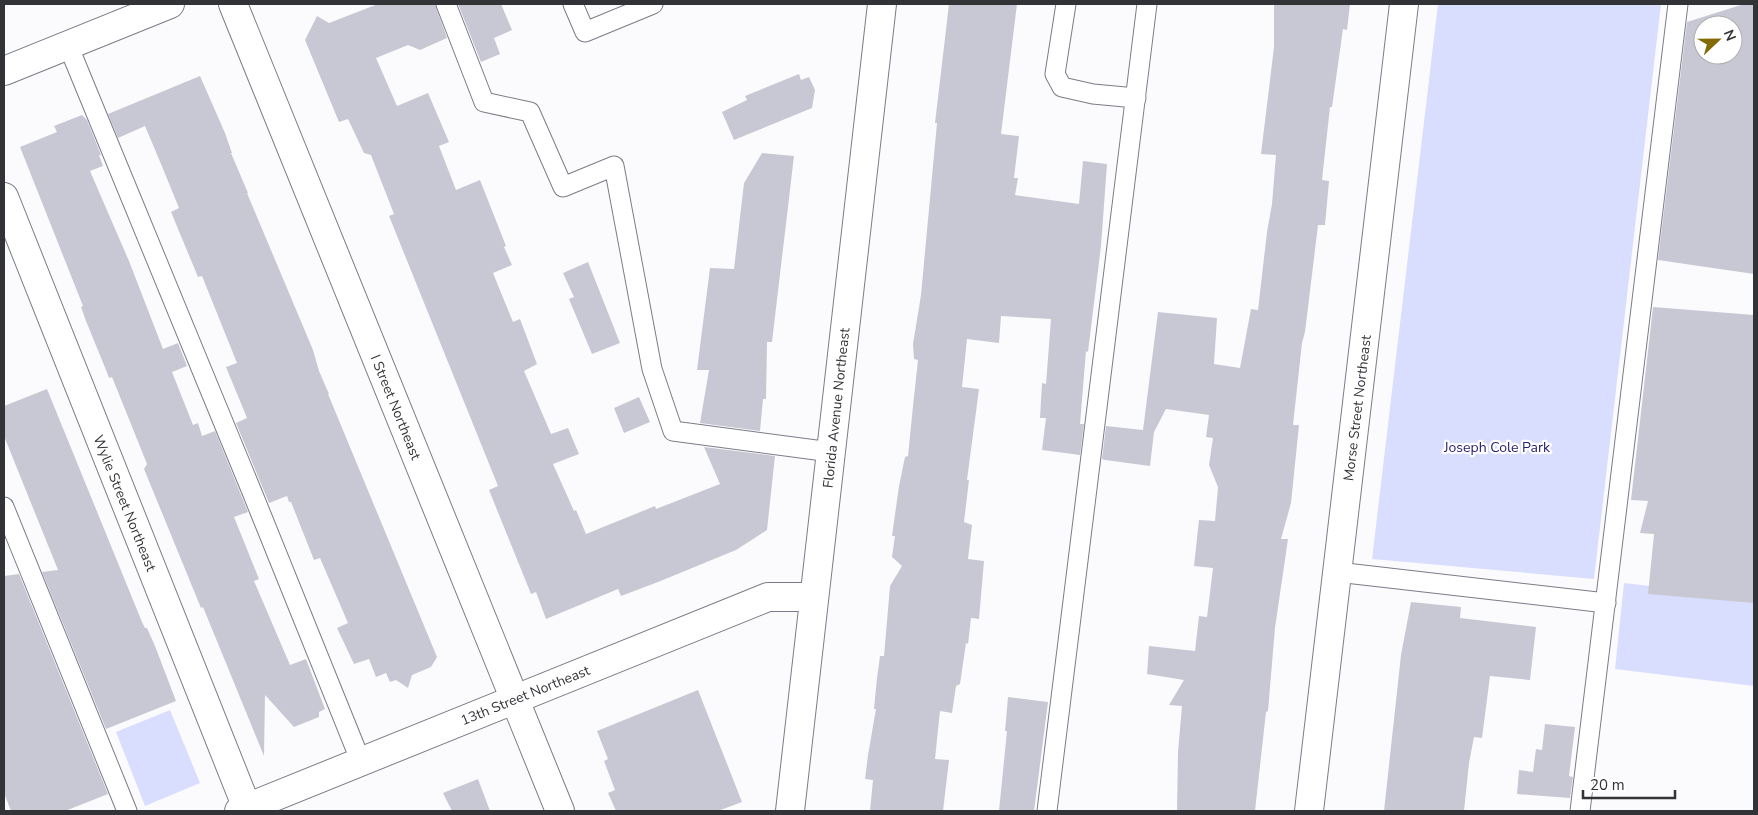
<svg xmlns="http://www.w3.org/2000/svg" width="1758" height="815" font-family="'Nunito Sans',sans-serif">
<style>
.green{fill:#dadefe}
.building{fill:#c7c8d4;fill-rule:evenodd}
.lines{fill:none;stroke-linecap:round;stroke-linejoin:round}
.service-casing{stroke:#7b7c87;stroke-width:21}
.minor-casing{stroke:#7b7c87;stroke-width:30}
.tertiary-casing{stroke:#7b7c87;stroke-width:30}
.primary-casing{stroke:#7b7c87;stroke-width:30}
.service{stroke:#fff;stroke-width:19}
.minor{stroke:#fff;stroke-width:28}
.tertiary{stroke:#fff;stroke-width:28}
.primary{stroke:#fff;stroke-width:28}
.labels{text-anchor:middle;stroke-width:4.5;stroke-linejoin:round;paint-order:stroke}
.street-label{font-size:14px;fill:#323337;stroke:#fff}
.park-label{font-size:14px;fill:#292272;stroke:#fff}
</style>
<rect width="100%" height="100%" fill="#fbfbfe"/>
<g class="green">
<path d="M 1438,4 L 1661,4 L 1594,579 L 1372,559 Z"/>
<path d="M 1624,583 L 1754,598 L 1754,686 L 1615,669 Z"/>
<path d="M 170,710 L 200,783 L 145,806 L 116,732 Z"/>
</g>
<g class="building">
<path d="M 378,4 L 435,4 L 447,38 L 420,50 L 408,45 L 376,58 L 397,106 L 428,93 L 449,142 L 439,146 L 456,190 L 480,180 L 506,246 L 504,247 L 512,265 L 493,273 L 513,322 L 520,319 L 537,364 L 524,371 L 551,434 L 568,428 L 579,454 L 553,464 L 574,511 L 576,510 L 586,534 L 655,506 L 656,509 L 720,484 L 704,447 L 775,456 L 767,530 L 736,550 L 658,582 L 621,596 L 618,589 L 546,619 L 536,592 L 531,594 L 489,490 L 498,486 L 389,216 L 394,214 L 371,155 L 364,153 L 348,119 L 339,122 L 305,40 L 317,16 L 329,23 Z"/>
<path d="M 458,4 L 501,4 L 512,30 L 494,38 L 500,54 L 481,62 Z"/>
<path d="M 949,4 L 1017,4 L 1001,134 L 1019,136 L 1014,178 L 1018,178 L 1015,195 L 1079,204 L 1083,161 L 1107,164 L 1101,246 L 1088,352 L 1086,351 L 1080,424 L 1084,424 L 1080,455 L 1042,450 L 1046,418 L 1040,418 L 1042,383 L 1046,384 L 1051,319 L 1001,316 L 999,343 L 967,339 L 962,387 L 979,389 L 967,480 L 969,480 L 964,522 L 972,525 L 968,559 L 984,561 L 979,619 L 971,618 L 968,644 L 966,643 L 960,684 L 956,686 L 952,713 L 940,711 L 935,759 L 949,760 L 943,811 L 870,811 L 873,780 L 865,779 L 868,755 L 876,709 L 874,709 L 877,678 L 880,656 L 884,656 L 890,586 L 902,566 L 892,557 L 895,536 L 892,536 L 899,486 L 905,457 L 908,456 L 913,406 L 918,360 L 914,359 L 913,344 L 921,295 L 937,123 L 935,123 Z"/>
<path d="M 1274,4 L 1350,4 L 1347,30 L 1343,29 L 1332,107 L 1330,107 L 1322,180 L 1329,181 L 1325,225 L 1318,225 L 1305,332 L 1302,343 L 1293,425 L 1299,425 L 1291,503 L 1281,539 L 1288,539 L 1275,628 L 1268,711 L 1266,712 L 1255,811 L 1177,811 L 1178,752 L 1182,706 L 1169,705 L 1184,680 L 1147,674 L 1149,646 L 1195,651 L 1199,616 L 1207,617 L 1213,568 L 1194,566 L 1199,520 L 1215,521 L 1218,487 L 1209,465 L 1213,438 L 1206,437 L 1209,415 L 1166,409 L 1154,432 L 1150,466 L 1105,460 L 1102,459 L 1106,426 L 1143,430 L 1158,312 L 1217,318 L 1214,364 L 1240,368 L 1251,309 L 1258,310 L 1267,232 L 1272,204 L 1276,155 L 1261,154 L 1274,47 Z"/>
<path d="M 1744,4 L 1754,4 L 1754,274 L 1658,260 L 1687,22 ZM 1703,25 L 1733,25 L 1733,55 L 1703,55 Z"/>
<path d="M 799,74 L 801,80 L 809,77 L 815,90 L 812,108 L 734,140 L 722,112 L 747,100 L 745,96 Z"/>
<path d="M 200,76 L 225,133 L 232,153 L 231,153 L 248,193 L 247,193 L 313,350 L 319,371 L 329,394 L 328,394 L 437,657 L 431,667 L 412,675 L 408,688 L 396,680 L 390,682 L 386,673 L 376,677 L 369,659 L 354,664 L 337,628 L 348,623 L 320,558 L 314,560 L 291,502 L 289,502 L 287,496 L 269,503 L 236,423 L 247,418 L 226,367 L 237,363 L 202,276 L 198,277 L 171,212 L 179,208 L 161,164 L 145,126 L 118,138 L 108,114 Z"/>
<path d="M 82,115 L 87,120 L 101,155 L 99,155 L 103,166 L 90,171 L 129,261 L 163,349 L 178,343 L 187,366 L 172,372 L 193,425 L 198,423 L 202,436 L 215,431 L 248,512 L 234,517 L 259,579 L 254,581 L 290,665 L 306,659 L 325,709 L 319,712 L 319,717 L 294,727 L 265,695 L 264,756 L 203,607 L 201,608 L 144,469 L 147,464 L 112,377 L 109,378 L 106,370 L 86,321 L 81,307 L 83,306 L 20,147 L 57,132 L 54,126 Z"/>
<path d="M 762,153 L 794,156 L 772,342 L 767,342 L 766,399 L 763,399 L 760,431 L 700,423 L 709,370 L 697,370 L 710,268 L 734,269 L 744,183 Z"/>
<path d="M 588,262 L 620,343 L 592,354 L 569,299 L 574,297 L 563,273 Z"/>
<path d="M 1653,307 L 1754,315 L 1754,603 L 1648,594 L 1654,534 L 1640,533 L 1648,501 L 1631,500 Z"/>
<path d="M 47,389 L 142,622 L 145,628 L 147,628 L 155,646 L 176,701 L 106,729 L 42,572 L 58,570 L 4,436 L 4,406 Z"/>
<path d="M 639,397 L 650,422 L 624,433 L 614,408 Z"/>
<path d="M 19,574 L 108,794 L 65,811 L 11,811 L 4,793 L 4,576 Z"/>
<path d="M 1411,602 L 1461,607 L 1460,618 L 1536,627 L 1530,680 L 1490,676 L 1482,738 L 1474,737 L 1469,763 L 1464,811 L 1384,811 L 1401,655 Z"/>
<path d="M 698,690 L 742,802 L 718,811 L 616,811 L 608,793 L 615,790 L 604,761 L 608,759 L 597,731 Z"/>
<path d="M 1008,697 L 1048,702 L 1034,811 L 999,811 L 1007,731 L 1005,731 Z"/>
<path d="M 1545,724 L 1575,727 L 1569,776 L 1573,777 L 1570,798 L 1517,794 L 1519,770 L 1533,772 L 1536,749 L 1542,750 Z"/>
<path d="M 478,779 L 490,811 L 452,811 L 443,793 Z"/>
</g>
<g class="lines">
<defs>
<g id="service">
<path d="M 446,4 L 484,102 L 530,112 L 563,187 L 614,166 L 652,369 L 673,431 L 831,452"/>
<path d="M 573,4 L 585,32 L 653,4"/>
<path d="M 1066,4 L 1055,74 L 1062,87 L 1093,94 L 1136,98"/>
<path d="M 68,45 L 252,492 L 361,762"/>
<path d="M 4,507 L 127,811"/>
<path d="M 1337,572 L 1606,603"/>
<path d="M 1047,811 L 1147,4"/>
<path d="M 1580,811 L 1678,4"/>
</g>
<g id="minor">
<path d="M 233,4 L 560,811"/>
<path d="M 4,71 L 170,4"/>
<path d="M 4,197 L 247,808"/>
<path d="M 1309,811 L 1404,4"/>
</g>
<path id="tertiary" d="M 239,811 L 768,597 L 814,597"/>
<path id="primary" d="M 790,811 L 882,4"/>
</defs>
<use href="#service" class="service-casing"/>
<use href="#minor" class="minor-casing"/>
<use href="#tertiary" class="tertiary-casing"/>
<use href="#primary" class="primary-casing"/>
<use href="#service" class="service"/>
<use href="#minor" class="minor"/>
<use href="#tertiary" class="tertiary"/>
<use href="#primary" class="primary"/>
</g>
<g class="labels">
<g class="street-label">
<text transform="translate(396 407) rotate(68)" y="5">I Street Northeast</text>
<text transform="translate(836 408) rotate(-84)" y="5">Florida Avenue Northeast</text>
<text transform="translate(1357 408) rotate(-83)" y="5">Morse Street Northeast</text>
<text transform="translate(125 503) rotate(68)" y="5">Wylie Street Northeast</text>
<text transform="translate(525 695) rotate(-22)" y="5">13th Street Northeast</text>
</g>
<g class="park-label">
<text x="1497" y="452">Joseph Cole Park</text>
</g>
</g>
<rect width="1758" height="815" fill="none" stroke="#323337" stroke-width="10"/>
<g transform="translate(1718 40) rotate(68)"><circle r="24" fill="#ffffff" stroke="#adadaf"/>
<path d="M0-4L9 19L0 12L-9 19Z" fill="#826b04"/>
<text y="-8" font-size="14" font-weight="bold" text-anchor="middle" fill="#323337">N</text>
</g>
<path d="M1583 790v8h92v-8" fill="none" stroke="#323337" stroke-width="2.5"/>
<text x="1590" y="790" font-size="15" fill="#323337" stroke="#ffffff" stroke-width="4" paint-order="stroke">20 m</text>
</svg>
